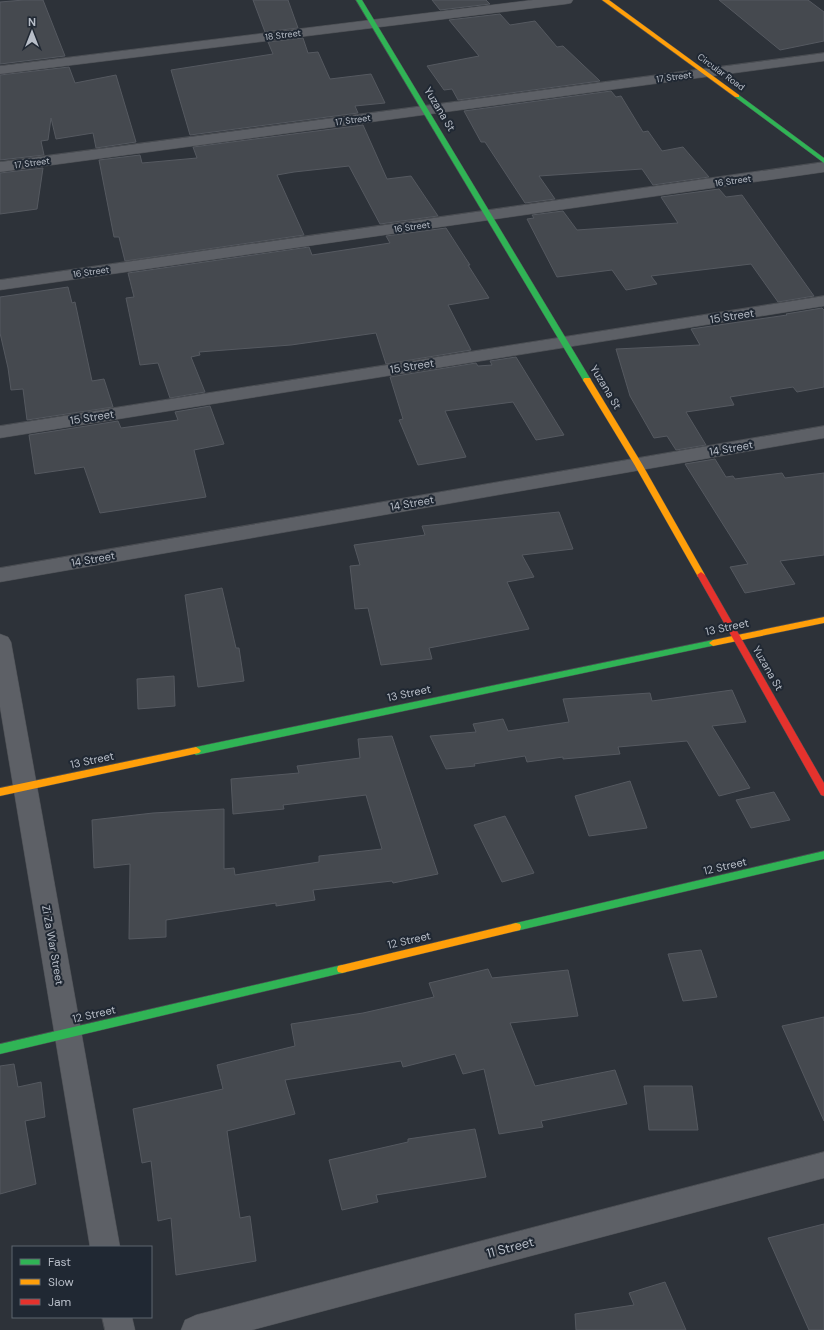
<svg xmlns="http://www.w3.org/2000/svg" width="824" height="1330" font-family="'DM Sans',sans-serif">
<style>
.building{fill:#45494f;stroke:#555960}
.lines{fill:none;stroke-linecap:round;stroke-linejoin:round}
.street-casing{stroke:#4b4e53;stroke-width:1}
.fast-casing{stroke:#4b4e53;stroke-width:1}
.slow-casing{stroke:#4b4e53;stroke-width:1}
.jam-casing{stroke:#4b4e53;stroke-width:1}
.street{fill:#5d6066;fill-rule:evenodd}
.fast{fill:#30b455;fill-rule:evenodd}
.slow{fill:#ff9f0a;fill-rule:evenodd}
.jam{fill:#e5322d;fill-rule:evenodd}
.labels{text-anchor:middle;stroke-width:4;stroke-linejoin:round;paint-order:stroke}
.far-street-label{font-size:9px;fill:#b8bec8;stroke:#202833}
.street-label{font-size:11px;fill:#b8bec8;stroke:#202833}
.near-street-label{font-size:13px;fill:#b8bec8;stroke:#202833}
</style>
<rect width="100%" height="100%" fill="#2d3239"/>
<g class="building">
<path d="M 24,0 L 43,0 L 65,56 L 0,64 L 0,2 Z"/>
<path d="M 253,0 L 288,0 L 298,28 L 265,32 Z"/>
<path d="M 432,0 L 486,0 L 490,4 L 440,10 Z"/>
<path d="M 719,0 L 808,0 L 824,12 L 824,41 L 780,50 Z"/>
<path d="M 500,14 L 510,25 L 535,21 L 557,47 L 563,46 L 600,81 L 458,100 L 452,89 L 444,90 L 427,66 L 479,56 L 449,20 Z"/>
<path d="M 303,38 L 308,53 L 318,52 L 330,79 L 371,74 L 385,103 L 355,106 L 358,113 L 190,135 L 171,70 L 273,54 L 268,42 Z"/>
<path d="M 69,67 L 75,83 L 116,75 L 136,142 L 96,148 L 93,133 L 56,139 L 51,118 L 48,140 L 41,141 L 44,155 L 0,160 L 0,75 Z"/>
<path d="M 611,91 L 616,97 L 621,96 L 643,132 L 648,131 L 662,151 L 683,147 L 709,177 L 653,185 L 642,169 L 539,176 L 555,199 L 525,203 L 485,142 L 481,142 L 464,111 Z"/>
<path d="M 363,125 L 387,179 L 411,176 L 438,216 L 380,224 L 349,166 L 294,172 L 277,175 L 304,235 L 125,261 L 119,237 L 114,237 L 99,160 L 140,155 L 142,163 L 197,158 L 193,147 Z"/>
<path d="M 43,168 L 37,209 L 0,214 L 0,173 Z"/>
<path d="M 719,189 L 726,197 L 742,195 L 814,296 L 778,302 L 751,264 L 651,276 L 657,284 L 626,290 L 612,270 L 557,277 L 527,219 L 534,218 L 532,215 L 563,211 L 577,230 L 678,223 L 661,197 Z"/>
<path d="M 446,228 L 470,265 L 468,265 L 489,298 L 448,305 L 471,350 L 386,364 L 376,333 L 291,345 L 199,352 L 200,355 L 191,357 L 205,392 L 170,398 L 158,363 L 140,365 L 126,298 L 134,297 L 128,273 L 309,247 L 312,255 L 390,243 L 386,236 Z"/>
<path d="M 68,287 L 72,303 L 75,302 L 92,381 L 104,379 L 113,407 L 27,420 L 23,389 L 11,390 L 8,368 L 0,333 L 0,297 Z"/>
<path d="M 822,308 L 824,310 L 824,387 L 797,392 L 793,387 L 730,397 L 734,405 L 686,412 L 706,445 L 676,450 L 667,436 L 654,438 L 630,396 L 616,349 L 700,345 L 691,329 L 787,315 L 786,314 Z"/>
<path d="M 516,357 L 564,435 L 536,440 L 513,402 L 445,411 L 466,457 L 418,465 L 399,420 L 403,419 L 390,377 L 476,363 L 478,366 L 492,365 L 490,361 Z"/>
<path d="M 210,406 L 224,444 L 194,450 L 206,497 L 100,513 L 84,467 L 35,474 L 29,435 L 118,421 L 121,428 L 178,420 L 175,412 Z"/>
<path d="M 715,459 L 726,477 L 733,476 L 735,479 L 782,473 L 785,478 L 824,473 L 824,555 L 780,561 L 795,584 L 745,593 L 730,567 L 748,564 L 685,464 Z"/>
<path d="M 559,512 L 573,549 L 522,555 L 534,577 L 507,582 L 529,629 L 429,648 L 432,659 L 381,665 L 368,608 L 355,609 L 350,566 L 360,565 L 354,545 L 425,535 L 422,526 Z"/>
<path d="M 222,588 L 236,648 L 239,648 L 244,681 L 198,687 L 185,595 Z"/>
<path d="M 174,676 L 175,706 L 138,709 L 137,679 Z"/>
<path d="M 732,690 L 746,722 L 712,726 L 750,788 L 719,796 L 687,741 L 618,747 L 620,754 L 563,759 L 563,757 L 527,762 L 525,756 L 474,764 L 475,766 L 446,769 L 430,736 L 476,732 L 473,724 L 503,719 L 508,731 L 569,722 L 563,699 L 650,693 L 652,701 Z"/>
<path d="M 392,736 L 438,874 L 393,883 L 392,881 L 313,890 L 315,900 L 276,906 L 276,903 L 166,920 L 166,937 L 129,939 L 130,864 L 94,868 L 92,820 L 153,813 L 224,809 L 224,869 L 234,868 L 235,875 L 319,862 L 319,856 L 382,849 L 366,795 L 283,805 L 284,809 L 233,814 L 231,779 L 299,773 L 297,766 L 360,758 L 358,739 Z"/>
<path d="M 630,781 L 647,828 L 589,836 L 575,796 Z"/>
<path d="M 774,792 L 790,820 L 751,828 L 736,800 Z"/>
<path d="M 505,816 L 534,873 L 502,882 L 474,825 Z"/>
<path d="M 701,950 L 717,997 L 683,1001 L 668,954 Z"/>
<path d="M 488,969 L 492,978 L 568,970 L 578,1016 L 510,1023 L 535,1086 L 615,1070 L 627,1104 L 541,1121 L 543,1127 L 499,1134 L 484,1069 L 463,1074 L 455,1054 L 403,1067 L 401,1061 L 285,1080 L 295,1114 L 227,1131 L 240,1218 L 250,1216 L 256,1261 L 176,1275 L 171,1218 L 158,1221 L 151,1161 L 142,1163 L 133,1109 L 223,1089 L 217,1065 L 295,1046 L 291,1024 L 363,1013 L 434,997 L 429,983 Z"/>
<path d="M 824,1017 L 824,1121 L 782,1026 Z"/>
<path d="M 14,1064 L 18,1087 L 41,1082 L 45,1117 L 25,1121 L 36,1184 L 0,1194 L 0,1066 Z"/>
<path d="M 644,1086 L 692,1086 L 698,1130 L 649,1130 Z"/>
<path d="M 475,1129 L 486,1177 L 376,1195 L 378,1202 L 342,1210 L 329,1160 L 408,1142 L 408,1139 Z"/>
<path d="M 824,1224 L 824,1330 L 809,1330 L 768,1238 Z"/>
<path d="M 665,1282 L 686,1330 L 576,1330 L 575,1314 L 634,1305 L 629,1293 Z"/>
</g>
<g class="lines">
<defs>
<g id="street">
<path d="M 533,0 L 573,0 L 571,3 L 566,4 L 0,74 L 0,66 Z"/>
<path d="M 824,53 L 824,61 L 0,172 L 0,162 Z"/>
<path d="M 824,162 L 824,172 L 0,290 L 0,280 Z"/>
<path d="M 824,296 L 824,306 L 0,438 L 0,426 Z"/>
<path d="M 824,426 L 824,438 L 0,582 L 0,568 Z"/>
<path d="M 0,634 L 8,637 L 11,642 L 120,1247 L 90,1247 L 0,707 Z"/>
<path d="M 824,1152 L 824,1178 L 252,1330 L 181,1330 L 185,1320 L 196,1315 Z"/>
<path d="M 102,1317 L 132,1317 L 135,1330 L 105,1330 Z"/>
</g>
<g id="fast">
<path d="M 356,0 L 362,0 L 591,380 L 590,382 L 584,382 L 583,380 Z"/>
<path d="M 735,95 L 739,95 L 824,158 L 824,163 L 735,97 Z"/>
<path d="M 713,640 L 717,643 L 716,645 L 196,755 L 193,753 L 191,751 L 193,749 L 196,747 Z"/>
<path d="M 824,851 L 824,859 L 516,931 L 512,930 L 511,927 L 512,924 L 516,923 Z"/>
<path d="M 342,965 L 346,966 L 347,969 L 346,972 L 342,973 L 0,1054 L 0,1044 Z"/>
</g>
<g id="slow">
<path d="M 602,0 L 609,0 L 739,95 L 739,97 L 735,97 Z"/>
<path d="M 584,378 L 590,378 L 591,380 L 642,464 L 705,575 L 704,577 L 698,577 L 697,575 L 634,464 L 583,380 Z"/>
<path d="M 824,617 L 824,623 L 713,646 L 709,643 L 713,640 Z"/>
<path d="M 196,747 L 199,749 L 201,751 L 199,753 L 0,796 L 0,788 Z"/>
<path d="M 516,923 L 520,924 L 521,927 L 520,930 L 516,931 L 342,973 L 338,972 L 337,969 L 338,966 L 342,965 Z"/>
</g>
<path id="jam" d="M 701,572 L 705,575 L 824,783 L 824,796 L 821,795 L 697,575 Z"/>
</defs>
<use href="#street" class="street-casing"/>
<use href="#fast" class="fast-casing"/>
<use href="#slow" class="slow-casing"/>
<use href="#jam" class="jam-casing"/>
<use href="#street" class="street"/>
<use href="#fast" class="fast"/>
<use href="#slow" class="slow"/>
<use href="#jam" class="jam"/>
</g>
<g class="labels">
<g class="far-street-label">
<text transform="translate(283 35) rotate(-7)" y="3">18 Street</text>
<text transform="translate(721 72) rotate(36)" y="3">Circular Road</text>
<text transform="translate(674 77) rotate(-8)" y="3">17 Street</text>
<text transform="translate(353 120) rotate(-8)" y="3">17 Street</text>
<text transform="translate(32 163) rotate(-8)" y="3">17 Street</text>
<text transform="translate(733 181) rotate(-8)" y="3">16 Street</text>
<text transform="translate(412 227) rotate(-8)" y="3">16 Street</text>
<text transform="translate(91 272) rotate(-8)" y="3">16 Street</text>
</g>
<g class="street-label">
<text transform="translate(440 109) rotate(59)" y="4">Yuzana St</text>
<text transform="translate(732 316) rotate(-9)" y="4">15 Street</text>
<text transform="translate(412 366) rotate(-9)" y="4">15 Street</text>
<text transform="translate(606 387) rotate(59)" y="4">Yuzana St</text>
<text transform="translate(92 417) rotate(-9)" y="4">15 Street</text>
<text transform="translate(731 448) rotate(-10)" y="4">14 Street</text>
<text transform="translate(412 503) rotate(-10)" y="4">14 Street</text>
<text transform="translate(93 559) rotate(-10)" y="4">14 Street</text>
<text transform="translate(727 627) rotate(-12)" y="4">13 Street</text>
<text transform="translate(768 668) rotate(60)" y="4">Yuzana St</text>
<text transform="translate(409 693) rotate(-12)" y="4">13 Street</text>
<text transform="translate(92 760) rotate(-12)" y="4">13 Street</text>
<text transform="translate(725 866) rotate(-13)" y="4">12 Street</text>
<text transform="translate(409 940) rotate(-13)" y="4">12 Street</text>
<text transform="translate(53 945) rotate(80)" y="4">Zi Za War Street</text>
<text transform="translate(94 1014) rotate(-13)" y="4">12 Street</text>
</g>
<g class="near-street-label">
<text transform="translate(510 1247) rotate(-15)" y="5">11 Street</text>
</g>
</g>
<rect x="12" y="1246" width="140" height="72" fill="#202833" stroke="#5d646f"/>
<rect x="20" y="1259" width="20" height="6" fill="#30b455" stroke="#5d646f"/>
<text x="48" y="1266" font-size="12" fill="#b8bec8">Fast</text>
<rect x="20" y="1279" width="20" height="6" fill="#ff9f0a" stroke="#5d646f"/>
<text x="48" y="1286" font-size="12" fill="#b8bec8">Slow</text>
<rect x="20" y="1299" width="20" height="6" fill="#e5322d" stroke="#5d646f"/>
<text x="48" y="1306" font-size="12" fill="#b8bec8">Jam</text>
<g transform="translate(32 32)" stroke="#202833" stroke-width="3" paint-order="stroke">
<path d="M0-3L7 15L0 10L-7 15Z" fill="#b8bec8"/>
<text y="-6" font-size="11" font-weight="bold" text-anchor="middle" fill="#b8bec8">N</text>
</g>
</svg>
